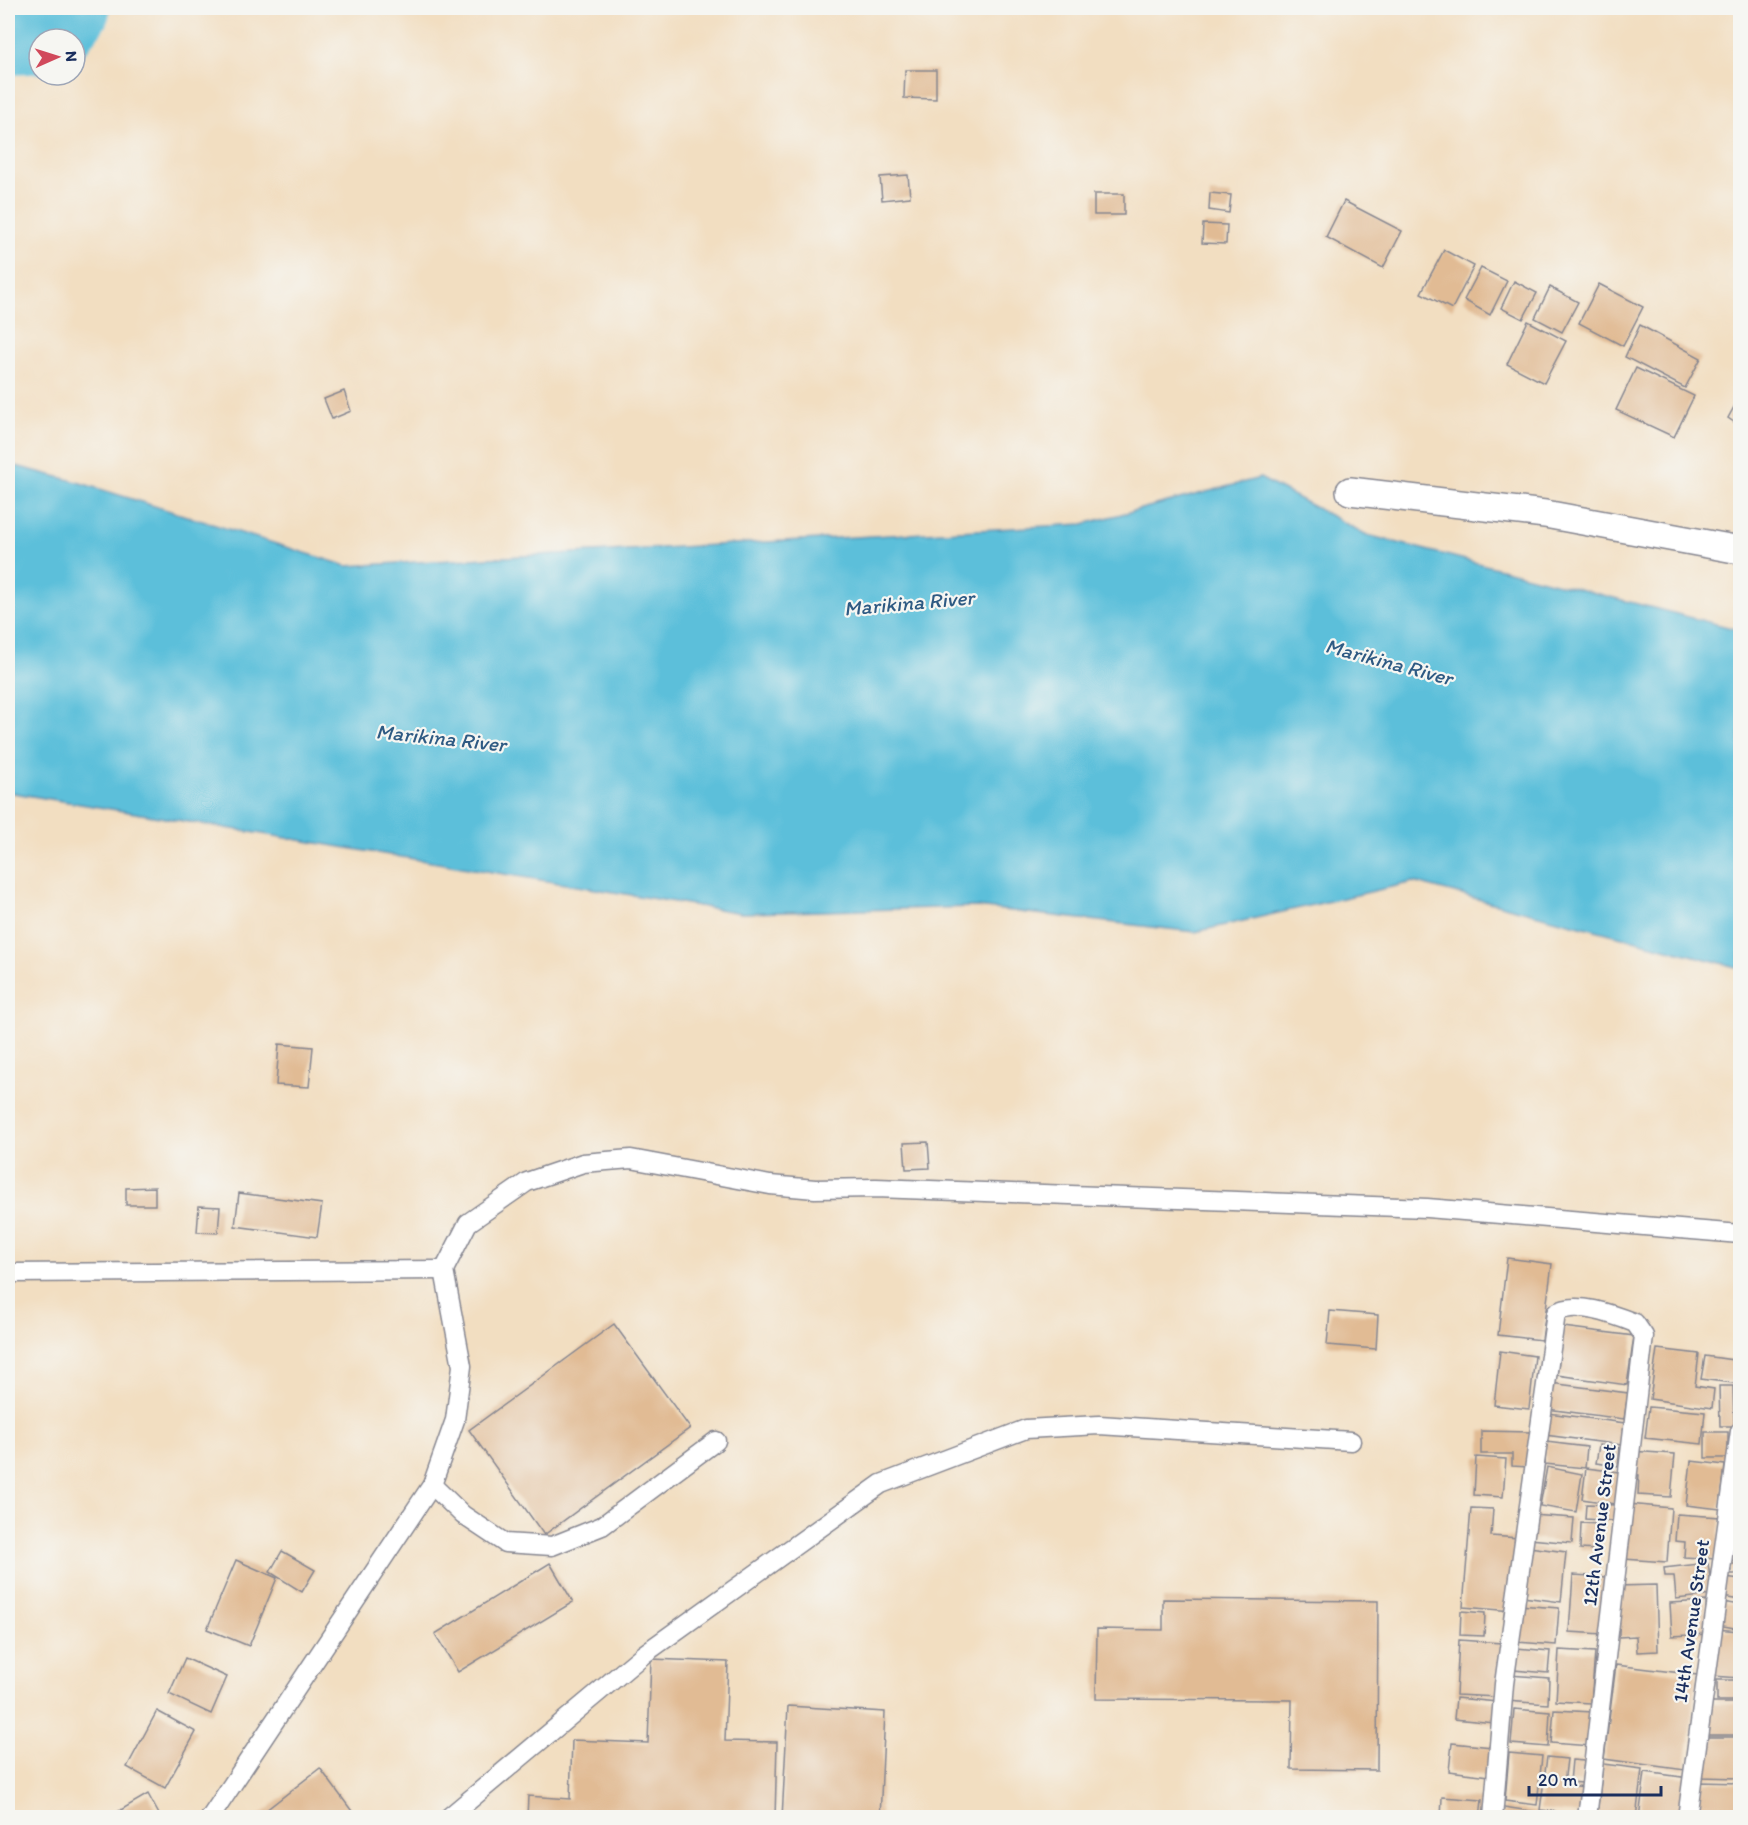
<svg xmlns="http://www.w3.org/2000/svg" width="1748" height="1825" font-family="Itim,sans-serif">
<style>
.water{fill:#5cbfda;stroke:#3c779c;stroke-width:1.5}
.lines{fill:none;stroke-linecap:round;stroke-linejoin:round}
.river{stroke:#5cbfda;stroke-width:80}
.building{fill:#e1bb94}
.service-casing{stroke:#868690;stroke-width:21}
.pedestrian-casing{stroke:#868690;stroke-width:30}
.service{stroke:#fff;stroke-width:18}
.pedestrian{stroke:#fff;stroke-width:27}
.labels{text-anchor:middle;stroke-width:4.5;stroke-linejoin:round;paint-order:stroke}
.street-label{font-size:20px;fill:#1b2f5e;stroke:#f6f6f2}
.water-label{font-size:21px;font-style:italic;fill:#2e5a83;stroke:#f6f6f2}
</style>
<rect width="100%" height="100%" fill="#f6f6f2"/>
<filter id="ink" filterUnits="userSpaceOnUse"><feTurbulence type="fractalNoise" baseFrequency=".0167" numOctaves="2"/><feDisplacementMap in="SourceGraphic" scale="12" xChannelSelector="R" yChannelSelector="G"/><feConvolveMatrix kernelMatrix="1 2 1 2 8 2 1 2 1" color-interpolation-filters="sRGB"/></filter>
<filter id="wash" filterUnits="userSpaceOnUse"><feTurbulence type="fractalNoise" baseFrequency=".008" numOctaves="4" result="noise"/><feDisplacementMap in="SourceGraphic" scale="24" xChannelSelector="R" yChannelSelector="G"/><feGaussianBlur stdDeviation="1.35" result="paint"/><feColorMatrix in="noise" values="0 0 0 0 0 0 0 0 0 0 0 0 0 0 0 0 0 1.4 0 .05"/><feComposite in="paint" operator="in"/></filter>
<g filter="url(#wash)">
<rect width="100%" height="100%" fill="#f2dec1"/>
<path class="water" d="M 8,464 L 74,481 L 347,566 L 1083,524 L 1260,478 L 1367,535 L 1740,630 L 1740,968 L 1413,882 L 1195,932 L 976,907 L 741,913 L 8,792 Z"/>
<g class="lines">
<path class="river" d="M 8,35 L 50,33 L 70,8"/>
</g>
<g id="blocks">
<g class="building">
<path d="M 905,70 L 936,70 L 936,99 L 904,98 Z"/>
<path d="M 908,175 L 910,197 L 882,200 L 880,177 Z"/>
<path d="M 1210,193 L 1231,195 L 1229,213 L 1209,210 Z"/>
<rect x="1094" y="194" width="30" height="21"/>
<path d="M 1344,201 L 1402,231 L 1383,268 L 1326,237 Z"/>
<path d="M 1203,224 L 1227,225 L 1226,244 L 1202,243 Z"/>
<path d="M 1444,250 L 1474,266 L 1452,309 L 1421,293 Z"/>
<path d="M 1481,268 L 1507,281 L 1490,315 L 1464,300 Z"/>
<path d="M 1514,281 L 1537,293 L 1523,319 L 1501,308 Z"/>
<path d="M 1599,284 L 1643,307 L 1623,346 L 1579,323 Z"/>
<path d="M 1550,287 L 1578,302 L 1562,332 L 1535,318 Z"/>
<path d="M 1528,321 L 1566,341 L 1544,383 L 1507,364 Z"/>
<path d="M 1640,325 L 1701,358 L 1685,388 L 1625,357 Z"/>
<path d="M 1636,368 L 1694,396 L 1674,437 L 1616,410 Z"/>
<path d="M 344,391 L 351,411 L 332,419 L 324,399 Z"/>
<path d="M 1740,396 L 1740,426 L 1728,418 Z"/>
<path d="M 279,1044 L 313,1047 L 309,1087 L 276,1085 Z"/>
<path d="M 928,1142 L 930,1168 L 906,1169 L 904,1143 Z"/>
<path d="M 155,1187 L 155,1205 L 126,1205 L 126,1188 Z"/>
<path d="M 239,1193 L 322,1204 L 317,1237 L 235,1226 Z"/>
<path d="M 199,1206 L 220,1207 L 218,1233 L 197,1232 Z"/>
<path d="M 1507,1258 L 1552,1264 L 1542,1340 L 1498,1335 Z"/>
<path d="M 1330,1311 L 1378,1315 L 1376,1349 L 1327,1345 Z"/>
<path d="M 614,1324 L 690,1428 L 544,1535 L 469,1430 Z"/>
<path d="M 1563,1327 L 1634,1336 L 1627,1385 L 1557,1375 Z"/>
<path d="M 1657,1349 L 1699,1354 L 1695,1386 L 1714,1389 L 1712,1408 L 1650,1399 Z"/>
<path d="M 1500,1351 L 1535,1356 L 1529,1409 L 1494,1405 Z"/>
<path d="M 1705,1356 L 1740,1361 L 1740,1384 L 1701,1379 Z"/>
<path d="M 1550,1383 L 1628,1393 L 1624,1419 L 1547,1409 Z"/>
<path d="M 1719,1386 L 1733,1386 L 1734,1426 L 1720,1426 Z"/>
<path d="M 1649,1407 L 1705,1412 L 1702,1444 L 1645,1438 Z"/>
<path d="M 1548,1413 L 1625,1423 L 1622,1445 L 1545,1435 Z"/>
<path d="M 1481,1431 L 1530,1432 L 1529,1467 L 1512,1466 L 1512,1454 L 1481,1454 Z"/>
<rect x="1705" y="1432" width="23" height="26"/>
<path d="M 1546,1442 L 1587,1447 L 1585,1468 L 1545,1464 Z"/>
<path d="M 1599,1445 L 1620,1448 L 1618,1466 L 1596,1463 Z"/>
<path d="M 1630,1451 L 1675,1454 L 1671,1497 L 1638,1495 L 1639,1475 L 1628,1474 Z"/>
<path d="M 1476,1457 L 1506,1459 L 1503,1497 L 1474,1495 Z"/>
<path d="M 1691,1461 L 1725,1465 L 1720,1509 L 1686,1505 Z"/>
<path d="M 1547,1467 L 1582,1474 L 1576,1512 L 1540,1506 Z"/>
<path d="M 1586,1468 L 1619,1472 L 1615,1504 L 1582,1499 Z"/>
<path d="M 1586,1504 L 1615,1505 L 1614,1521 L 1585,1519 Z"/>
<path d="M 1628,1504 L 1671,1508 L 1667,1562 L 1624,1559 Z"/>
<path d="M 1471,1508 L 1493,1509 L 1491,1536 L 1519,1538 L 1513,1611 L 1463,1607 Z"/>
<path d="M 1677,1514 L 1720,1517 L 1717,1559 L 1684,1557 L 1685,1542 L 1675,1541 Z"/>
<path d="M 1531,1515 L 1574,1518 L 1572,1543 L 1530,1539 Z"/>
<path d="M 1581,1523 L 1598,1524 L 1597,1550 L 1580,1549 Z"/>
<rect x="1731" y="1534" width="9" height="27"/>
<path d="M 1529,1547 L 1566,1552 L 1561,1602 L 1523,1597 Z"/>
<path d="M 282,1551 L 315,1570 L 302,1592 L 270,1572 Z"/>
<path d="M 236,1560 L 277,1578 L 249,1646 L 207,1629 Z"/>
<path d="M 550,1563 L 573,1602 L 458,1672 L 435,1634 Z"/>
<path d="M 1708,1563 L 1712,1595 L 1676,1599 L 1674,1576 L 1665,1576 L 1664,1568 Z"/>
<path d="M 1730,1564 L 1740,1564 L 1740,1574 L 1731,1574 Z"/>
<path d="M 1573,1575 L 1607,1577 L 1603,1634 L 1569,1632 Z"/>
<path d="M 1725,1578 L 1740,1580 L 1740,1600 L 1722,1597 Z"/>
<path d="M 1656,1585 L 1658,1651 L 1637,1652 L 1636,1636 L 1619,1637 L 1617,1586 Z"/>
<path d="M 1163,1599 L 1378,1601 L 1377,1770 L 1291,1769 L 1292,1700 L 1096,1699 L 1097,1629 L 1163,1630 Z"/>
<path d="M 1706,1601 L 1708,1634 L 1672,1636 L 1670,1603 Z"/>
<path d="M 1722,1602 L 1740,1605 L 1740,1629 L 1718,1625 Z"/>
<path d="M 1518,1605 L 1559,1608 L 1556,1645 L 1517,1642 Z"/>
<path d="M 1461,1611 L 1485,1613 L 1484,1636 L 1460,1635 Z"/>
<path d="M 1715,1629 L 1740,1631 L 1740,1678 L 1713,1676 Z"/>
<path d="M 1459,1640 L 1501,1643 L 1498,1697 L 1456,1695 Z"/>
<path d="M 1516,1648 L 1550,1651 L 1548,1673 L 1514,1670 Z"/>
<path d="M 1559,1650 L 1595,1652 L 1591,1703 L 1556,1701 Z"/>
<path d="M 185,1658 L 227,1677 L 211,1714 L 169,1694 Z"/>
<path d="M 651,1659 L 728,1662 L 725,1741 L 777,1742 L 775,1818 L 527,1818 L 528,1796 L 570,1799 L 572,1740 L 648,1743 Z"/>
<path d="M 1616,1665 L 1697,1675 L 1685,1770 L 1604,1759 Z"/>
<path d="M 1509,1675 L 1549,1678 L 1548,1704 L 1507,1701 Z"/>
<rect x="1717" y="1680" width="23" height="21"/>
<path d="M 1456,1698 L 1497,1702 L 1495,1723 L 1454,1719 Z"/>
<path d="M 1702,1703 L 1740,1703 L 1740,1735 L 1703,1735 Z"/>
<path d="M 788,1706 L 885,1712 L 880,1818 L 782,1818 Z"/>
<path d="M 1514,1709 L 1550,1712 L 1548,1747 L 1511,1744 Z"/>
<path d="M 1554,1710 L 1593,1712 L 1591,1746 L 1551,1743 Z"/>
<path d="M 157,1711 L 196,1732 L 165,1788 L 127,1767 Z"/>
<path d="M 1701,1737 L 1740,1737 L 1739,1778 L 1700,1777 Z"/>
<path d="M 1452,1743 L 1492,1747 L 1489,1776 L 1449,1771 Z"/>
<path d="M 1509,1753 L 1542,1756 L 1537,1805 L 1505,1801 Z"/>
<path d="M 1547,1757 L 1567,1759 L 1564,1784 L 1584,1787 L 1581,1814 L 1540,1810 Z"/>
<path d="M 1572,1760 L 1584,1761 L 1582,1783 L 1570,1782 Z"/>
<path d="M 1603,1764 L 1642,1769 L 1636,1818 L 1597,1814 Z"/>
<path d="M 320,1768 L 357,1818 L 256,1818 Z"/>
<path d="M 1645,1772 L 1689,1778 L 1684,1818 L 1639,1818 Z"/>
<path d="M 1698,1782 L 1740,1783 L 1740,1812 L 1698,1812 Z"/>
<path d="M 148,1794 L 161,1818 L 107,1818 Z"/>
<path d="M 1442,1797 L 1482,1800 L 1480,1818 L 1441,1818 Z"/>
<path d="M 1504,1807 L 1537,1812 L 1537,1818 L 1503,1818 Z"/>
<path d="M 1697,1814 L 1740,1815 L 1740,1818 L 1696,1818 Z"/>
</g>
</g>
</g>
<g filter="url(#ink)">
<use href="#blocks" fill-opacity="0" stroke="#868690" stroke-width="1.5"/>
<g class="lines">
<defs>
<g id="service">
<path d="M 11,1273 L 444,1270"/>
<path d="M 432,1485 L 463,1515 L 505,1543 L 552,1546 L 602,1526 L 716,1441"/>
<path d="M 210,1818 L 432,1485 L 455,1420 L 462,1366 L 444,1270 L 468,1223 L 527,1182 L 583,1163 L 631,1159 L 770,1185 L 815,1189 L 876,1188 L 1427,1208 L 1740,1234"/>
<path d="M 448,1818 L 644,1654 L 881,1484 L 1026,1429 L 1099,1425 L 1351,1441"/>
<path d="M 1493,1818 L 1504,1684 L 1556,1313 C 1575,1300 1614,1315 1635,1323 L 1644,1336 L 1587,1818"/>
<path d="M 1687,1818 L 1740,1431"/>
</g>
<path id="pedestrian" d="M 1350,491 L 1545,514 L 1740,550"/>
</defs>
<use href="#service" class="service-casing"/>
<use href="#pedestrian" class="pedestrian-casing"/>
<use href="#service" class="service"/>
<use href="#pedestrian" class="pedestrian"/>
</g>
</g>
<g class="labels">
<g class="street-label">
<text transform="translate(1599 1525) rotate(-83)" y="7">12th Avenue Street</text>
<text transform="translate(1691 1621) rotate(-82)" y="7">14th Avenue Street</text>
</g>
<g class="water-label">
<text transform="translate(909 603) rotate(-5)" y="7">Marikina River</text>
<text transform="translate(1389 662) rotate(15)" y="7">Marikina River</text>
<text transform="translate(441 738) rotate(6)" y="7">Marikina River</text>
</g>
</g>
<rect width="1748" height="1825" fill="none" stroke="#f6f6f2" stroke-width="30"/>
<g transform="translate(57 57) rotate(87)"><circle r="28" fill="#f6f6f2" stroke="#9ea6b7" stroke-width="1.5"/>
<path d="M0-4.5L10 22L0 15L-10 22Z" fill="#d1495b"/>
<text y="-9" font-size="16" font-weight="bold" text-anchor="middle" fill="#1b2f5e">N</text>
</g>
<path d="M1529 1786v9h132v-9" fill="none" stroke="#1b2f5e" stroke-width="3"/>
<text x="1538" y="1786" font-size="18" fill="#1b2f5e" stroke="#f6f6f2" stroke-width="4.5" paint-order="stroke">20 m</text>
</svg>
